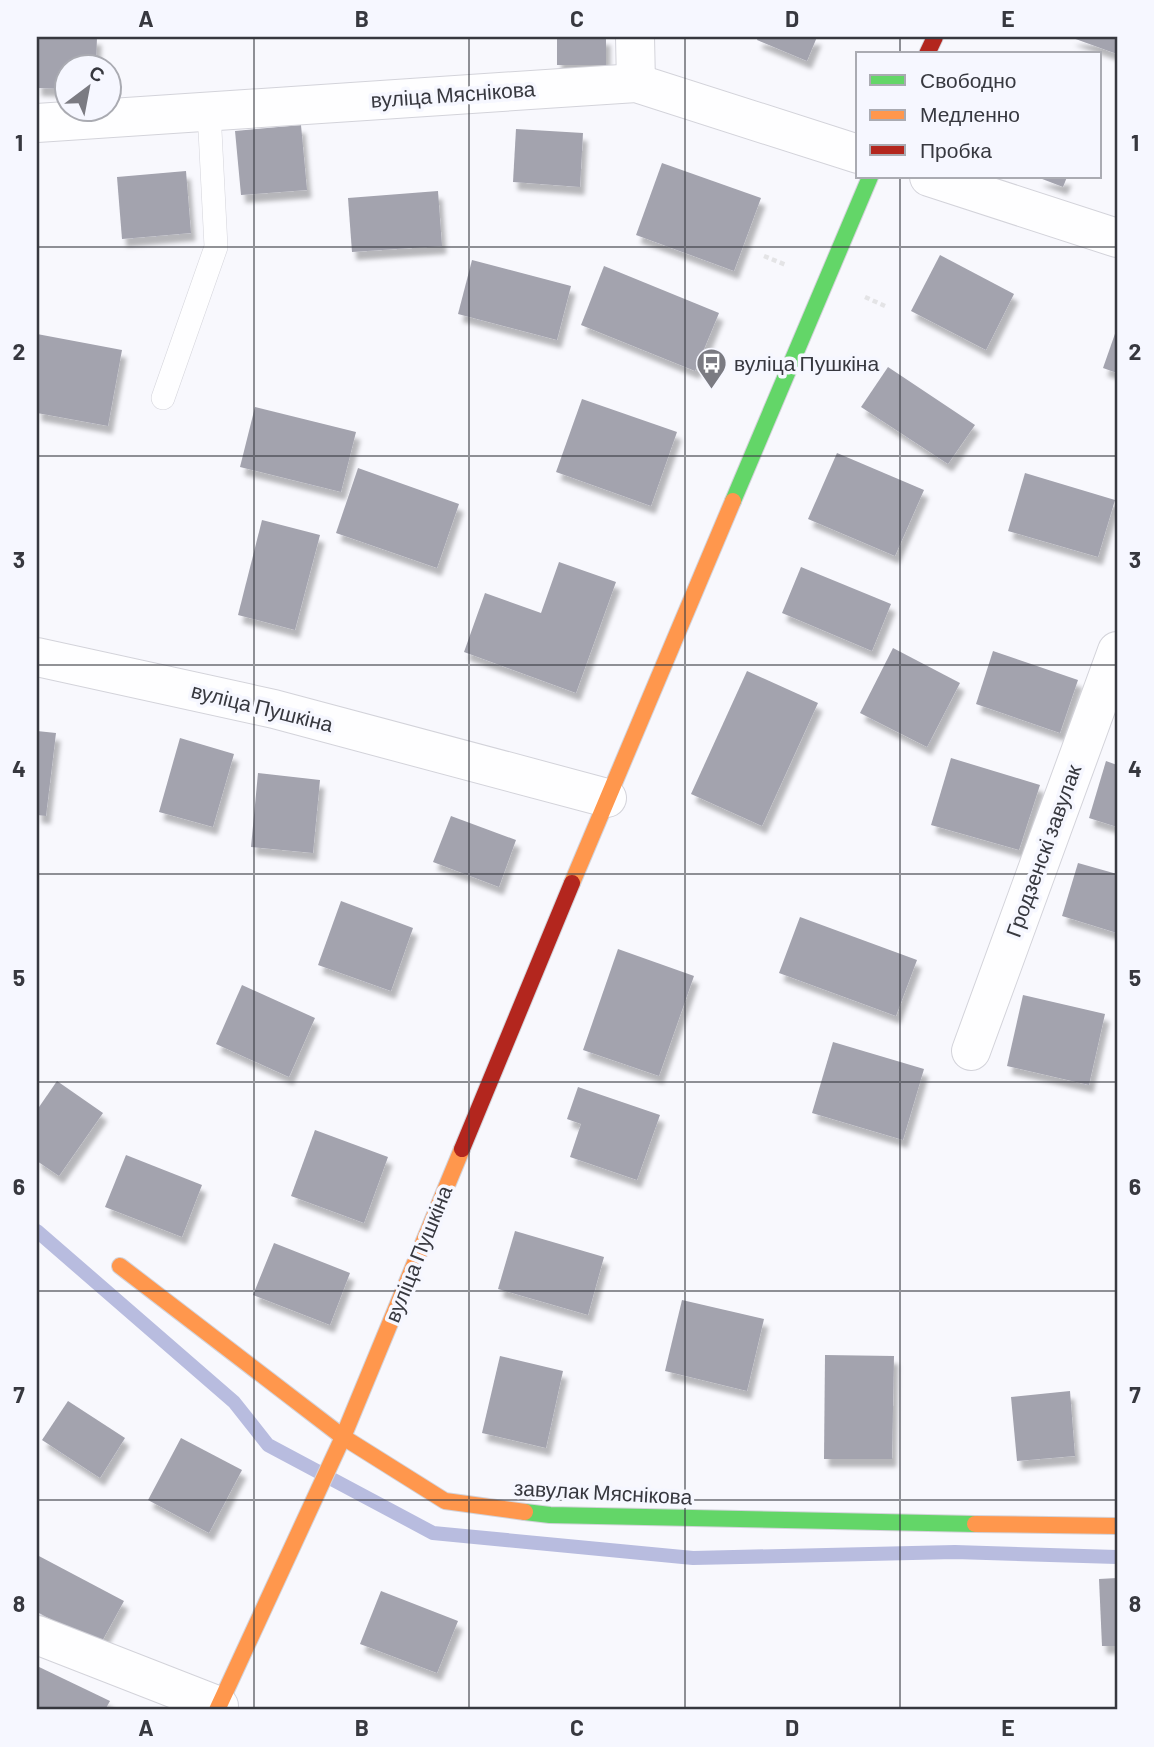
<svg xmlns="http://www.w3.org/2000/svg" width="1154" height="1747" font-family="Barlow,sans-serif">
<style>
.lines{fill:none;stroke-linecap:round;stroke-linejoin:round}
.stream{stroke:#b8bcdf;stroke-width:14}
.building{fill:#a3a3ae;filter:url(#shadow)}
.lane-casing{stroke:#d3d3da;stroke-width:24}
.street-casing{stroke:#d3d3da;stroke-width:40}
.fast-casing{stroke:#d3d3da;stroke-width:18}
.slow-casing{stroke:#d3d3da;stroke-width:18}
.jam-casing{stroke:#d3d3da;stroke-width:18}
.path{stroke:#e4e4e6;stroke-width:4.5;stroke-dasharray:5 3.5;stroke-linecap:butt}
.lane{stroke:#fefeff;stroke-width:23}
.street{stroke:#fefeff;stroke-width:38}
.fast{stroke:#63d668;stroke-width:16}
.slow{stroke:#ff974d;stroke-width:16}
.jam{stroke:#b3261e;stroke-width:16}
.grid{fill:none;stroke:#37383f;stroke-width:2;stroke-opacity:0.55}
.labels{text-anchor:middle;stroke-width:7;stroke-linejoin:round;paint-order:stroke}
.street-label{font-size:21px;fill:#37383f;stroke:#f6f7ff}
.poi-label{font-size:21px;fill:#37383f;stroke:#f6f7ff;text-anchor:start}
.neatline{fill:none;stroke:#37383f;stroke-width:2.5}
.grid-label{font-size:23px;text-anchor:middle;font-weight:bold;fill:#37383f}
</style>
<defs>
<filter id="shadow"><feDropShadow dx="4.5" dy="8" stdDeviation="2" flood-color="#0004"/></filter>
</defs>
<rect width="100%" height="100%" fill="#f8f8fd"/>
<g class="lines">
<path class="stream" d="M 37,1231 L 234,1402 L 268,1445 L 433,1533 L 693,1558 L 955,1552 L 1117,1557"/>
</g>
<g class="building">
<path d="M 37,37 L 97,37 L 96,66 L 66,66 L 66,89 L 37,88 Z"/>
<rect x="557" y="37" width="49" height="28"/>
<path d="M 758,37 L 817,37 L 807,61 L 757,40 Z"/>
<path d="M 1070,37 L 1117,37 L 1117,54 Z"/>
<path d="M 301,125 L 307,190 L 241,195 L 235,131 Z"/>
<path d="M 516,129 L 583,133 L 580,187 L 513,182 Z"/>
<path d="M 662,163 L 761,198 L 734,271 L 636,235 Z"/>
<path d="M 186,171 L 191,233 L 122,239 L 117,177 Z"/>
<path d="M 1037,177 L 1067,177 L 1063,187 Z"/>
<path d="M 438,191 L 442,246 L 352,252 L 348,198 Z"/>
<path d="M 940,255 L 1014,294 L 986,350 L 911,311 Z"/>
<path d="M 472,260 L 571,286 L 557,340 L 458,314 Z"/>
<path d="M 604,266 L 719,313 L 695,371 L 581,325 Z"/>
<path d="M 1117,328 L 1117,373 L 1103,368 Z"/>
<path d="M 37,334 L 122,350 L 108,426 L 37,413 Z"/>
<path d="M 888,367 L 975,425 L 948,464 L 861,407 Z"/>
<path d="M 582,399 L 677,432 L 651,506 L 556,472 Z"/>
<path d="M 255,407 L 356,432 L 341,492 L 240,467 Z"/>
<path d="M 837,453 L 924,490 L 895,556 L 808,519 Z"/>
<path d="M 358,468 L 459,504 L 437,568 L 336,533 Z"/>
<path d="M 1025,473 L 1115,500 L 1098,557 L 1008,531 Z"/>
<path d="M 262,520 L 320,535 L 295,630 L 238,615 Z"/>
<path d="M 559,562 L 616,582 L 576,693 L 464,652 L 485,593 L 541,613 Z"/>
<path d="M 801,567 L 891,604 L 872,651 L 782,613 Z"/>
<path d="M 893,648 L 960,683 L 927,747 L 860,713 Z"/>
<path d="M 993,651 L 1078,680 L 1060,733 L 976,704 Z"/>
<path d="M 747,671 L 818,703 L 762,826 L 691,794 Z"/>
<path d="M 37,731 L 56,733 L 46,816 L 37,815 Z"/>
<path d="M 180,738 L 234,754 L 213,827 L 159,812 Z"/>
<path d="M 951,758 L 1040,785 L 1019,850 L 931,825 Z"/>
<path d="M 1106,761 L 1117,765 L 1117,827 L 1089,818 Z"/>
<path d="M 258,773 L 320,780 L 313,853 L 251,847 Z"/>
<path d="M 451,816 L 516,840 L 499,887 L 433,862 Z"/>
<path d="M 1078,863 L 1117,874 L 1117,933 L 1062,916 Z"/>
<path d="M 341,901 L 413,928 L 391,991 L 318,965 Z"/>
<path d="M 800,917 L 917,960 L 896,1016 L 779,973 Z"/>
<path d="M 618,949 L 694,976 L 659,1076 L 583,1050 Z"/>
<path d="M 242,985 L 315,1018 L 289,1077 L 216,1044 Z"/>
<path d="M 1023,995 L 1105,1014 L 1089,1085 L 1007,1066 Z"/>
<path d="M 833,1042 L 924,1069 L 903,1140 L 812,1113 Z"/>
<path d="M 57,1081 L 103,1113 L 59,1176 L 37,1161 L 37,1110 Z"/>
<path d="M 578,1087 L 660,1115 L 637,1180 L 570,1157 L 581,1124 L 567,1119 Z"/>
<path d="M 315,1130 L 388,1157 L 364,1223 L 291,1196 Z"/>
<path d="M 126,1155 L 202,1185 L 182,1237 L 105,1207 Z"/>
<path d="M 515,1231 L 604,1257 L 588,1315 L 498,1289 Z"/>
<path d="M 274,1243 L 350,1273 L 330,1325 L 253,1295 Z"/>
<path d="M 682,1300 L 764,1319 L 747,1391 L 665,1371 Z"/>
<path d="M 825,1355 L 894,1356 L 892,1459 L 824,1459 Z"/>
<path d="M 500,1356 L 563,1371 L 546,1448 L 482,1433 Z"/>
<path d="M 1070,1391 L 1075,1456 L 1017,1461 L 1011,1397 Z"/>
<path d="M 68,1401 L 125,1438 L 100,1478 L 42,1440 Z"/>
<path d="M 181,1438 L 242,1470 L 209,1533 L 148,1500 Z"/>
<path d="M 37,1555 L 124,1601 L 100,1645 L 37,1612 Z"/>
<path d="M 1117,1578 L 1117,1646 L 1102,1646 L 1099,1579 Z"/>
<path d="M 381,1591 L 458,1621 L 437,1673 L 360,1644 Z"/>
<path d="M 37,1666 L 110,1701 L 105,1710 L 37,1710 Z"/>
</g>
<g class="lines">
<defs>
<path id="lane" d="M 163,398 L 216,247 L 209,111"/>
<g id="street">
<path d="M 635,37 L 636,83"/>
<path d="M 37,123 L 636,83 L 858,154"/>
<path d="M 929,177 L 1117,238"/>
<path d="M 37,657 L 274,709 L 607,798"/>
<path d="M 971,1051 L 1117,651"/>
<path d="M 37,1635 L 219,1706"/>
</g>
<g id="fast">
<path d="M 733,501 L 870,177"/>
<path d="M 525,1512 L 550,1515 L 975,1524"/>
</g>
<g id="slow">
<path d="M 572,883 L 733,501"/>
<path d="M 120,1266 L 343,1437 L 445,1501 L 525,1512"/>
<path d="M 975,1524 L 1117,1526"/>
<path d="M 217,1710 L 343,1437 L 462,1149"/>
</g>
<g id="jam">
<path d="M 927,54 L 935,37"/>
<path d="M 462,1149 L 572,883"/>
</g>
</defs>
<use href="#lane" class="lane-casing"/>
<use href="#street" class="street-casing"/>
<use href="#fast" class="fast-casing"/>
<use href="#slow" class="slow-casing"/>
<use href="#jam" class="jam-casing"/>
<g class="path">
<path d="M 764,256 L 786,265"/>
<path d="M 865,297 L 885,306"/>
</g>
<use href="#lane" class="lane"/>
<use href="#street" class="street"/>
<use href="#fast" class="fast"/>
<use href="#slow" class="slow"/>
<use href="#jam" class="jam"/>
</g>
<path class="grid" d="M 254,37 L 254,1710M 469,37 L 469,1710M 685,37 L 685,1710M 900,37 L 900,54M 900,177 L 900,1710M 37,247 L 1117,247M 37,456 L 1117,456M 37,665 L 1117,665M 37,874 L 1117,874M 37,1082 L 1117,1082M 37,1291 L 1117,1291M 37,1500 L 1117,1500"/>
<defs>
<symbol id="bus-pin" viewBox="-11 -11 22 30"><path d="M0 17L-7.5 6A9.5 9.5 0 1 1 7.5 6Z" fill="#7b7b82" stroke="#f6f7ff"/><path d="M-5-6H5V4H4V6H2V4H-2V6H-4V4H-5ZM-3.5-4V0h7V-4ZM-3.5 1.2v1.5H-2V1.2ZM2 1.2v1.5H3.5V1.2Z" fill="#fff"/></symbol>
</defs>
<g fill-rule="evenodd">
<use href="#bus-pin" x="694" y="346" width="35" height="47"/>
</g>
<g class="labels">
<g class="street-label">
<text transform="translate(453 95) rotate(-4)" y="7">вуліца Мяснікова</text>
<text transform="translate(262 708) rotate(14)" y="7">вуліца Пушкіна</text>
<text transform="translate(1044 851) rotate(-70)" y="7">Гродзенскі завулак</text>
<text transform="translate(419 1254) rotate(-68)" y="7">вуліца Пушкіна</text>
<text transform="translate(603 1493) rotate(3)" y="7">завулак Мяснікова</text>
</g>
<g class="poi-label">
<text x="734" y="371">вуліца Пушкіна</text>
</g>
</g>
<rect width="1154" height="1747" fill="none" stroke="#f6f7ff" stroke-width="77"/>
<rect x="856" y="52" width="245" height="126" fill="#f6f7ff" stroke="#aaabb2" stroke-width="2"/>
<rect x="870" y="75" width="35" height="10" fill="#63d668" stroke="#aaabb2" stroke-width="2"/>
<text x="920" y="88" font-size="21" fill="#37383f">Свободно</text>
<rect x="870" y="110" width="35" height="10" fill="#ff974d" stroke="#aaabb2" stroke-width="2"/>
<text x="920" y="122" font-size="21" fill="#37383f">Медленно</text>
<rect x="870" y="145" width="35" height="10" fill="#b3261e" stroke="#aaabb2" stroke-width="2"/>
<text x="920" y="158" font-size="21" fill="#37383f">Пробка</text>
<g transform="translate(88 88) rotate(32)"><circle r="33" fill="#f6f7ff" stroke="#aaabb2" stroke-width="2"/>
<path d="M0-5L12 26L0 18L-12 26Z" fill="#7b7b82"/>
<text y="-10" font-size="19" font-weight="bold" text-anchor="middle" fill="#37383f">С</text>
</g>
<rect x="38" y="38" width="1078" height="1670" class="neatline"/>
<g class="grid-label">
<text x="146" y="27">A</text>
<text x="362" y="27">B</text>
<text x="577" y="27">C</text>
<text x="792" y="27">D</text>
<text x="1008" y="27">E</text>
<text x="19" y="151">1</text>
<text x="1135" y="151">1</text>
<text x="19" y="360">2</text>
<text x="1135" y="360">2</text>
<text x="19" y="568">3</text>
<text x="1135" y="568">3</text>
<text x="19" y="777">4</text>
<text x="1135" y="777">4</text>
<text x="19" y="986">5</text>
<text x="1135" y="986">5</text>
<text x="19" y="1195">6</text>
<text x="1135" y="1195">6</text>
<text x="19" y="1403">7</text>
<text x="1135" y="1403">7</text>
<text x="19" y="1612">8</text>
<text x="1135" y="1612">8</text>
<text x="146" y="1736">A</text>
<text x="362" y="1736">B</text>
<text x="577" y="1736">C</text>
<text x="792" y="1736">D</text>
<text x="1008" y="1736">E</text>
</g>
</svg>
